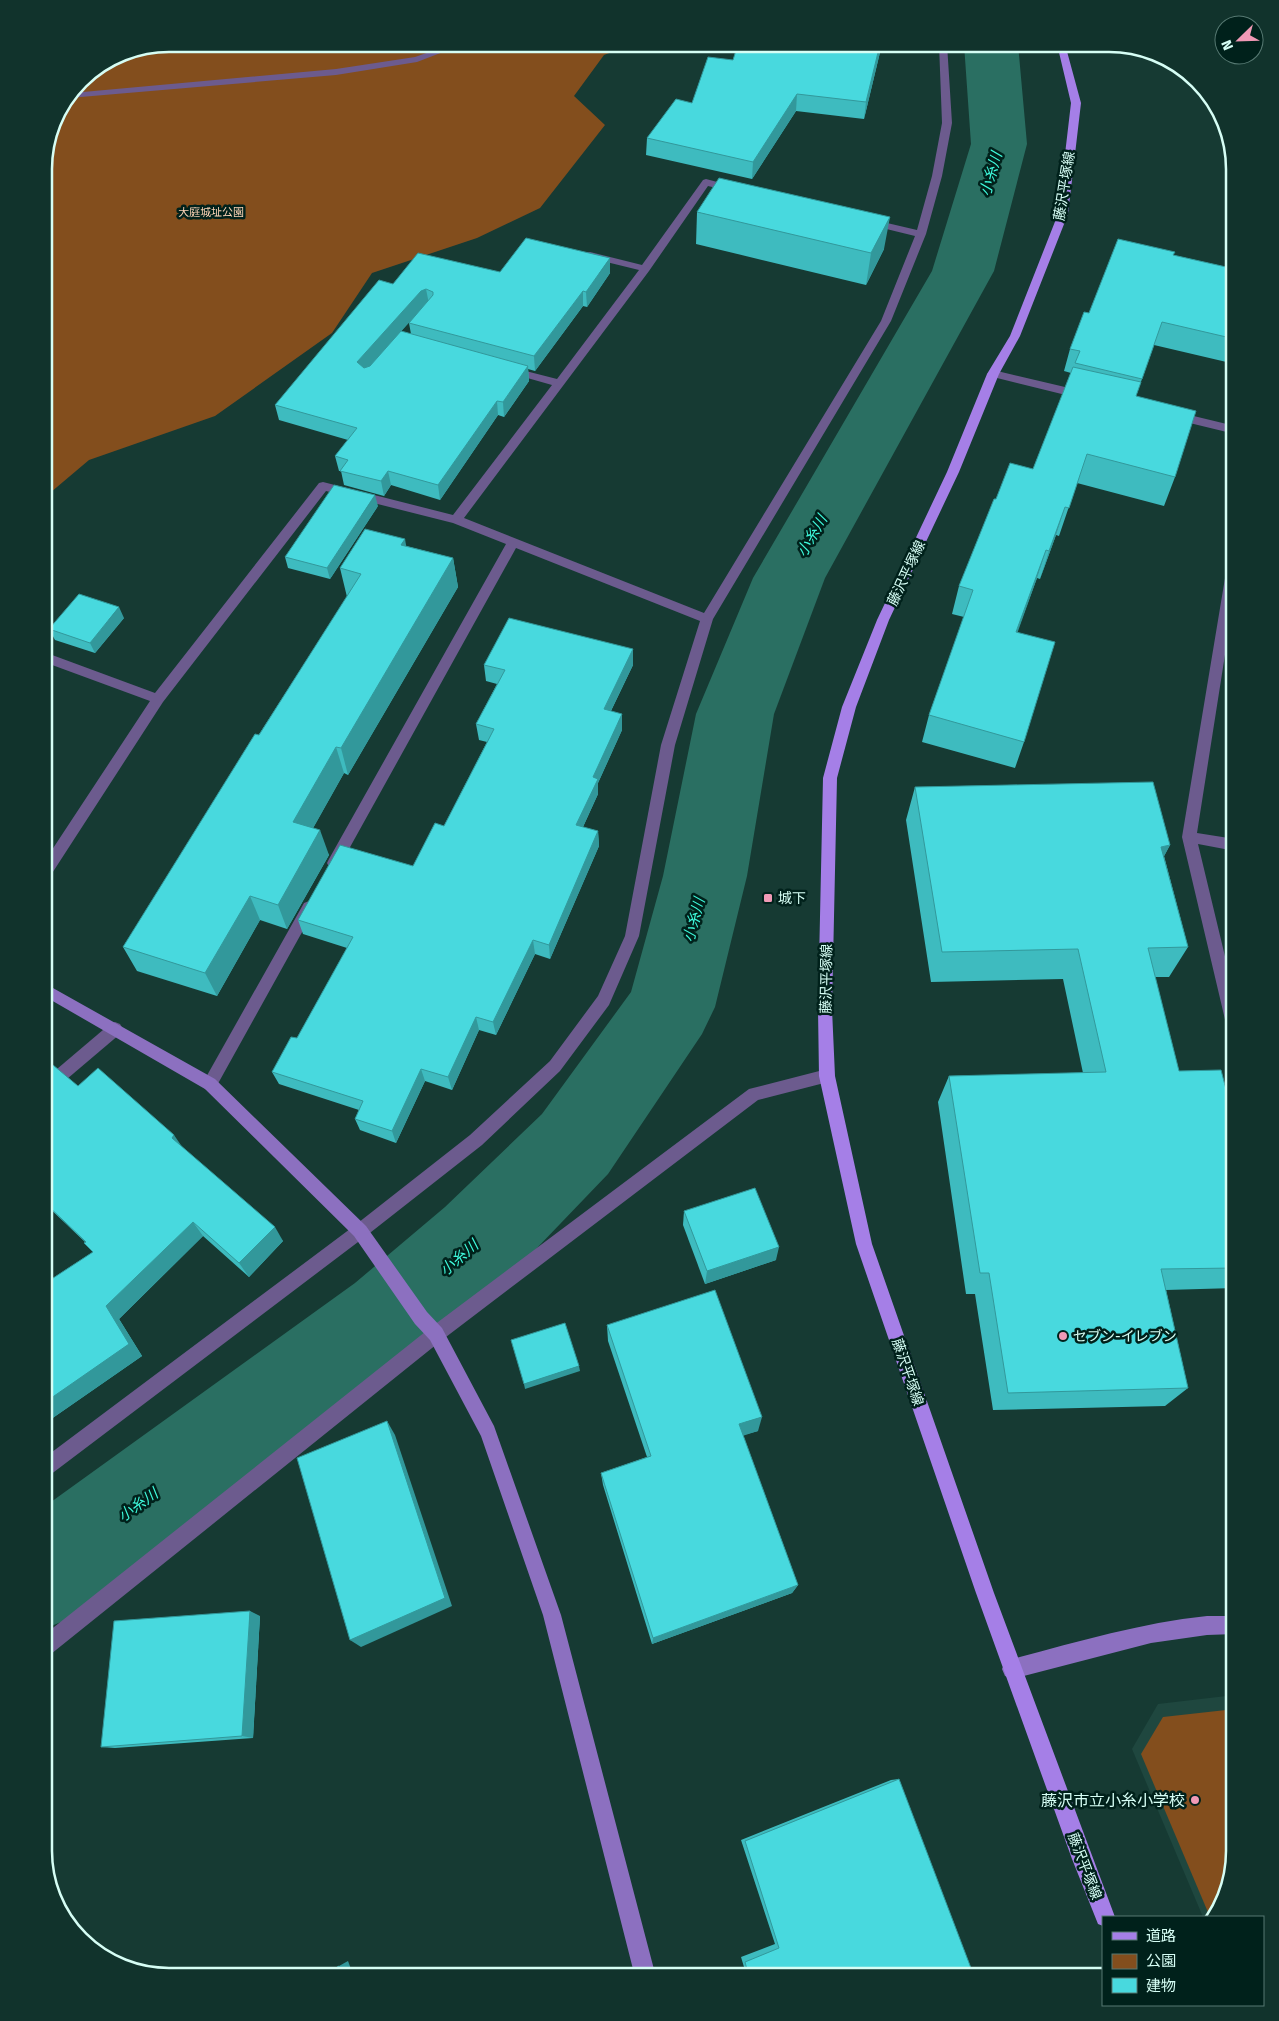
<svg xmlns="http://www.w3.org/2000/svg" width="1279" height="2021" font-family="'Fira Sans','Noto Sans JP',sans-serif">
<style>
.built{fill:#1f473f}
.green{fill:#834e1d}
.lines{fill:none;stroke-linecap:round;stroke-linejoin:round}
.river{fill:#2a6f62;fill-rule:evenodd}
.lane{fill:#6c5b8e;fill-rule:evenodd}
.street{fill:#6c5b8e;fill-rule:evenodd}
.secondary{fill:#8c70c0;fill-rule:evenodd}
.primary{fill:#a57fe7;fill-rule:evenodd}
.wall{fill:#3ebbbf;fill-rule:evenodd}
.shaded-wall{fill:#32989b}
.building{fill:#48d9de;stroke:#32989b}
.poi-dot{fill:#f09ab6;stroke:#00211b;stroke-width:2}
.labels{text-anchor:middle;stroke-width:5;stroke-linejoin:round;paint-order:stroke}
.far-park-label{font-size:11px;fill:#fbd3b5;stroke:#00211b}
.street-label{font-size:14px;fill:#d6fef5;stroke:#00211b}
.poi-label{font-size:14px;fill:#d6fef5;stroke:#00211b;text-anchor:start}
.water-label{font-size:15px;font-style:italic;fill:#3efadc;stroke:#00211b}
.near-poi-label{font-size:16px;fill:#d6fef5;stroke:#00211b;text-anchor:end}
.rim{fill:none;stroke:#d6fef5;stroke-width:2.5}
</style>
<rect width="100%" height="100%" fill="#163a33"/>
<path class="built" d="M 1235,1695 L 1235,1851 L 1218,1914 L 1215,1917 L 1203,1917 L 1132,1749 L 1158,1704 Z"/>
<g class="green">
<path d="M 170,44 L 633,44 L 604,55 L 574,96 L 605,125 L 540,208 L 477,238 L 372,273 L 332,333 L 215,416 L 89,460 L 44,498 L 44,162 L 53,121 L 81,80 L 122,53 Z"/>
<path d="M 1235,1709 L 1235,1851 L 1218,1914 L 1215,1917 L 1210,1917 L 1141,1754 L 1163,1717 Z"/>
</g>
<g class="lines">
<path class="river" d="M 964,44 L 1018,44 L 1027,144 L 994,271 L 825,578 L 774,714 L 747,876 L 715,1007 L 702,1034 L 608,1174 L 513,1273 L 425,1353 L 83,1613 L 44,1629 L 44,1507 L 355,1283 L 445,1207 L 542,1114 L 631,992 L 663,876 L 696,714 L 753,578 L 932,271 L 971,144 Z"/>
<path class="lane" d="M 452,44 L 464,44 L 417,62 L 336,75 L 69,98 L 72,93 L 336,69 L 415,57 Z"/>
<g class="street">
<path d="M 939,44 L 947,44 L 952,123 L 942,176 L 926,234 L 891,321 L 713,619 L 675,745 L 639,936 L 609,1005 L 560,1071 L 482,1145 L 366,1236 L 50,1475 L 44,1478 L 44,1458 L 354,1226 L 470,1135 L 550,1061 L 598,996 L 625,936 L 661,745 L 700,621 L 516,548 L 339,867 L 334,869 L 329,867 L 327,863 L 329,859 L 506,544 L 453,523 L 326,491 L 163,702 L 49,878 L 44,880 L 44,862 L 150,701 L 44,662 L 44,652 L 155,693 L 319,483 L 323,482 L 453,515 L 552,385 L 506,372 L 504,370 L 506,368 L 510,367 L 557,379 L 639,270 L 586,257 L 585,255 L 586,253 L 590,252 L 642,265 L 703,180 L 706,179 L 736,187 L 738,189 L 733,192 L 708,186 L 649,271 L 464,518 L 704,613 L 881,321 L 915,236 L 866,224 L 865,222 L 870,219 L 917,230 L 932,176 L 942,123 Z"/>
<path d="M 993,370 L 1082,391 L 1088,395 L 1082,399 L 989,376 L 987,374 L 989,372 Z"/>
<path d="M 1173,411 L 1235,426 L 1235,434 L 1169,418 L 1167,415 Z"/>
<path d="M 1235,550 L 1235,591 L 1197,833 L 1235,839 L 1235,851 L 1198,844 L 1235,998 L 1235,1035 L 1230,1033 L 1227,1028 L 1182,837 L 1229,554 Z"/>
<path d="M 309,901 L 314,903 L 316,907 L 215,1089 L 210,1091 L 205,1089 L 202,1084 L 205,1079 L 304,903 Z"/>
<path d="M 115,1022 L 120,1024 L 123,1029 L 120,1034 L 54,1090 L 49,1092 L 44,1090 L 44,1080 L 110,1024 Z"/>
<path d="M 827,1069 L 832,1071 L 835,1076 L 832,1081 L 758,1100 L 442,1340 L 51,1654 L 44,1656 L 44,1635 L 430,1328 L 749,1089 Z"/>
</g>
<g class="secondary">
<path d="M 44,983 L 215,1079 L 366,1226 L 427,1312 L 442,1328 L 494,1426 L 561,1615 L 656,1977 L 635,1977 L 543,1615 L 481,1436 L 430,1340 L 415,1324 L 354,1236 L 205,1089 L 44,996 Z"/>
<path d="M 1207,1616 L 1235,1616 L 1235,1634 L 1207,1635 L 1151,1643 L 1012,1679 L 1005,1676 L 1002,1669 L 1005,1662 L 1012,1659 C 1077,1642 1140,1623 1207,1616 Z"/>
</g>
<path class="primary" d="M 1057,44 L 1065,44 L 1081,103 L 1068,214 L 1020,336 L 999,374 L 959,472 L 889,620 L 856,707 L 837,778 L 832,1009 L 835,1076 L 872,1244 L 994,1593 L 1115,1917 L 1103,1917 L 1103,1926 L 1098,1924 L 1072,1859 L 976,1593 L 856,1244 L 819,1076 L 818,1009 L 823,778 L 842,707 L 877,620 L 947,472 L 987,374 L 1010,336 L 1058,214 L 1071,103 Z"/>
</g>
<g class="wall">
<path d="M 882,44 L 864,119 L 796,111 L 752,179 L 646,155 L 647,138 L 692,103 L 733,60 Z"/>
<path d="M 697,212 L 884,249 L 866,285 L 696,244 Z"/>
<path d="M 1173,255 L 1235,269 L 1235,364 L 1154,345 L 1136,396 L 1175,477 L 1164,506 L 1077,483 L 1059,536 L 1056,535 L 1040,579 L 1037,578 L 1017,632 L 1024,742 L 1015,768 L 922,742 L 929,715 L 964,617 L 952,614 L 959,586 L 996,499 L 1033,469 L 1071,373 L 1064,371 L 1070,349 L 1089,313 Z"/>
<path d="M 610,273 L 587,307 L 583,306 L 535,371 L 528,369 L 529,381 L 504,417 L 498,415 L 440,500 L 391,485 L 384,496 L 344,485 L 341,471 L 339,471 L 335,456 L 348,440 L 279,420 L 275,405 L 393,284 ZM 424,306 L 409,323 L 411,334 L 391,342 Z"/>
<path d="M 378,506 L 330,579 L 288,568 L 285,557 Z"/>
<path d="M 406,546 L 453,558 L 458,587 L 348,775 L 344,773 L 313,828 L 329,855 L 287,929 L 260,920 L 217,996 L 137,971 L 123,947 L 347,597 L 340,568 Z"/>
<path d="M 124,618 L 95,653 L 55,640 L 49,629 Z"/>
<path d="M 633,649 L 633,665 L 611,711 L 622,730 L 598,783 L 598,794 L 583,827 L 598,831 L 599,846 L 550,959 L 535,954 L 496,1035 L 479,1030 L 452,1090 L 425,1081 L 396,1143 L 360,1130 L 355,1119 L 359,1110 L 279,1084 L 272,1072 L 297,1038 L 347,948 L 303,934 L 298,920 L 413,866 L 444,826 L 487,742 L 479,740 L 476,724 L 497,684 L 486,681 L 484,665 Z"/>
<path d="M 1235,718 L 1235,770 L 1226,768 Z"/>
<path d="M 915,787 L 1170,845 L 1164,856 L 1188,947 L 1169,977 L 1155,977 L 1179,1071 L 1235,1124 L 1235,1288 L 1166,1290 L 1188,1388 L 1165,1406 L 993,1410 L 975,1294 L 966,1294 L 938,1102 L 949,1076 L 1083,1073 L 1063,979 L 931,982 L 906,820 Z"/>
<path d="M 44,1058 L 51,1067 L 78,1086 L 181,1146 L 283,1241 L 249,1277 L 203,1236 L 119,1319 L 142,1356 L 44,1424 L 44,1284 L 93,1252 L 84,1243 L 85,1242 L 44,1203 Z"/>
<path d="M 684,1211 L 776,1260 L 705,1284 L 683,1225 Z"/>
<path d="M 607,1325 L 758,1431 L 743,1435 L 798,1585 L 792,1593 L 652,1644 L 603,1485 L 601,1473 L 647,1457 L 608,1341 Z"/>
<path d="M 260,1616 L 253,1738 L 115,1748 L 101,1747 Z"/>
<path d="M 899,1779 L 971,1977 L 747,1977 L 741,1957 L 775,1944 L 741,1840 L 891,1780 Z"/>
</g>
<g class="shaded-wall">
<path d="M 880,44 L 882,44 L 864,119 L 866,102 Z"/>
<path d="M 797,94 L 796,111 L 752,179 L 753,162 Z"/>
<path d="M 890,217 L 884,249 L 866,285 L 871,253 Z"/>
<path d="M 610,258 L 610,273 L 587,307 L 586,292 Z"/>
<path d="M 426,289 L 429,304 L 424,306 L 360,377 L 357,362 L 421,291 Z"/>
<path d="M 583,291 L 583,306 L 535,371 L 534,356 Z"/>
<path d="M 528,366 L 529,381 L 504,417 L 503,402 Z"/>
<path d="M 497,401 L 498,415 L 440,500 L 438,485 Z"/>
<path d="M 388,471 L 391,485 L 384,496 L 381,481 Z"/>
<path d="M 375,495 L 378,506 L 330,579 L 327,568 Z"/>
<path d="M 1065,507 L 1056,535 L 1040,579 L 1049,551 Z"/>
<path d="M 405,539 L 410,568 L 401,545 Z"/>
<path d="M 1046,550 L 1037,578 L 1008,659 L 1016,632 Z"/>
<path d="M 453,558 L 458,587 L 348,775 L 341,748 Z"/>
<path d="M 119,607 L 124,618 L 95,653 L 90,643 Z"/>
<path d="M 633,649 L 633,665 L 604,725 L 604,709 Z"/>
<path d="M 622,714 L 622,730 L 598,783 L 598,794 L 577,840 L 576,825 L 593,777 Z"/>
<path d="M 336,747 L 344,773 L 302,848 L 293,822 Z"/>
<path d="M 320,830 L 329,855 L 287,929 L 278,905 Z"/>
<path d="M 598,831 L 599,846 L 550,959 L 549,945 Z"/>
<path d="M 1170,845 L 1153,877 L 1161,847 Z"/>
<path d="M 250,896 L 260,920 L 217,996 L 205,973 Z"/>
<path d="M 533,940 L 535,954 L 496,1035 L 493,1022 Z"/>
<path d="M 476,1017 L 479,1030 L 452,1090 L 448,1077 Z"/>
<path d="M 44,1058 L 53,1070 L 44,1078 Z"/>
<path d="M 421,1069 L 425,1081 L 396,1143 L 392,1131 Z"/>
<path d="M 174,1135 L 185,1151 L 172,1138 Z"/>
<path d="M 193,1222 L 203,1236 L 119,1319 L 142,1356 L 44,1424 L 44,1403 L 106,1306 Z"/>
<path d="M 275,1227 L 283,1241 L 249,1277 L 239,1263 Z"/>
<path d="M 779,1247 L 776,1260 L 705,1284 L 707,1271 Z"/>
<path d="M 579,1366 L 580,1371 L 525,1389 L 524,1384 Z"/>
<path d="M 762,1417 L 758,1431 L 736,1438 L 739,1424 Z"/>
<path d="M 387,1421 L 395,1435 L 452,1606 L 361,1647 L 350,1640 Z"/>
<path d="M 798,1585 L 792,1593 L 652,1644 L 653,1638 Z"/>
<path d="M 250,1611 L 260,1616 L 253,1738 L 242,1736 Z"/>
<path d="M 348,1961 L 354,1977 L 343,1977 L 339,1966 Z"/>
</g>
<g class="building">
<path d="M 738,44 L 880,44 L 866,102 L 797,94 L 753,162 L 647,138 L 676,99 L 692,103 L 708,57 L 733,60 Z"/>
<path d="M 719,178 L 890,217 L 871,253 L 697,212 Z"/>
<path d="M 526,238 L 610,258 L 586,292 L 583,291 L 534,356 L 409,323 L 433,295 L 433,292 L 426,289 L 421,291 L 357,362 L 364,368 L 370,366 L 401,331 L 528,366 L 503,402 L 497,401 L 438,485 L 388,471 L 381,481 L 340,471 L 348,460 L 335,456 L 357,428 L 275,405 L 379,280 L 393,284 L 418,253 L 500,272 Z"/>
<path d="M 1118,239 L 1175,252 L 1173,255 L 1235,269 L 1235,339 L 1162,322 L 1142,379 L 1075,363 L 1080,351 L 1070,349 L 1084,312 L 1089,313 Z"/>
<path d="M 1073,367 L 1141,382 L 1136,396 L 1196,411 L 1175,477 L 1087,454 L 1069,508 L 1065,507 L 1049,551 L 1046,550 L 1016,632 L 1055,642 L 1024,742 L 929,715 L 973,590 L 959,586 L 994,499 L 996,499 L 1010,463 L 1033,469 Z"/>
<path d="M 334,485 L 375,495 L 327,568 L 285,557 Z"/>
<path d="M 365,529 L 405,539 L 401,545 L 453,558 L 341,748 L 336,747 L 293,822 L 320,830 L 278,905 L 250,896 L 205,973 L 123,947 L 255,734 L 259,735 L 361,574 L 340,568 Z"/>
<path d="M 79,594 L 119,607 L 90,643 L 49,629 Z"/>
<path d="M 509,618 L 633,649 L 604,709 L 622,714 L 593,777 L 598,779 L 576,825 L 598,831 L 549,945 L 533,940 L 493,1022 L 476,1017 L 448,1077 L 421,1069 L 392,1131 L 355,1119 L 363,1101 L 272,1072 L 291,1037 L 297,1038 L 353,937 L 298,920 L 340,845 L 413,866 L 435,823 L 444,826 L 494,729 L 476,724 L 505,670 L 484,665 Z"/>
<path d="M 1153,782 L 1170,845 L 1161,847 L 1188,947 L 1148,948 L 1179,1071 L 1221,1070 L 1235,1124 L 1235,1268 L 1161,1269 L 1188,1388 L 1008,1393 L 989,1273 L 980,1273 L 949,1076 L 1106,1072 L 1078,949 L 942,952 L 915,787 Z"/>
<path d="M 53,1065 L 78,1086 L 98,1068 L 174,1135 L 172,1138 L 275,1227 L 239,1263 L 193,1222 L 106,1306 L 129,1344 L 44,1403 L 44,1284 L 93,1252 L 84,1243 L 86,1242 L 44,1202 L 44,1072 Z"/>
<path d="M 755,1188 L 779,1247 L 707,1271 L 684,1211 Z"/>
<path d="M 715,1290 L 762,1417 L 739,1424 L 798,1585 L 653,1638 L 601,1473 L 651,1456 L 607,1325 Z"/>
<path d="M 565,1323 L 579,1366 L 524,1384 L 511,1340 Z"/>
<path d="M 387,1421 L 445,1598 L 350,1640 L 297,1458 Z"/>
<path d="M 250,1611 L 242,1736 L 101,1747 L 114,1621 Z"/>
<path d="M 899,1779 L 974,1976 L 971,1977 L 749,1977 L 745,1962 L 779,1948 L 745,1841 Z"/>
<path d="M 339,1966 L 343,1977 L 320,1977 Z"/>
</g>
<g class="poi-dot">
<rect x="763" y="893" width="10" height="10" rx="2.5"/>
<circle cx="1063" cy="1336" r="5"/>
<circle cx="1195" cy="1800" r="5"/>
</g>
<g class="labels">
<g class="far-park-label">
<text x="211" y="216">大庭城址公園</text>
</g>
<g class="street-label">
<text transform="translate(1064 186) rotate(-81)" y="5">藤沢平塚線</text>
<text transform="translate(906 573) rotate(-65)" y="5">藤沢平塚線</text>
<text transform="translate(826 979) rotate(-89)" y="5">藤沢平塚線</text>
<text transform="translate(908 1372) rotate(71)" y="5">藤沢平塚線</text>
<text transform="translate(1085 1866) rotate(69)" y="5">藤沢平塚線</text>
</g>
<g class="poi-label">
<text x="778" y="903">城下</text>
<text x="1073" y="1341">セブン-イレブン</text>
</g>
<g class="water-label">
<text transform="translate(991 174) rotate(-74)" y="5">小糸川</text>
<text transform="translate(812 536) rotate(-60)" y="5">小糸川</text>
<text transform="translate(694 920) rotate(-75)" y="5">小糸川</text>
<text transform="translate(459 1258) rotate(-41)" y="5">小糸川</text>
<text transform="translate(138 1505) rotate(-36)" y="5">小糸川</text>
</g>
<g class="near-poi-label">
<text x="1185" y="1806">藤沢市立小糸小学校</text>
</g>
</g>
<path d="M0 0H1279V2021H0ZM169 52H1109A117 117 0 0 1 1226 169V1851A117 117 0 0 1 1109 1968H169A117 117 0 0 1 52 1851V169A117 117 0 0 1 169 52Z" fill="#11332c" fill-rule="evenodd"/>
<path class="rim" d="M169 52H1109A117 117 0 0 1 1226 169V1851A117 117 0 0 1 1109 1968H169A117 117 0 0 1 52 1851V169A117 117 0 0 1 169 52Z"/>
<rect x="1102" y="1916" width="162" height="90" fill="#00211b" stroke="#567972"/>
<rect x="1112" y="1932" width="25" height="8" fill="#a57fe7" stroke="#567972"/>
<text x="1146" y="1941" font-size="15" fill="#d6fef5">道路</text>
<rect x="1112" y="1954" width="25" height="15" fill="#834e1d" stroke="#567972"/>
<text x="1146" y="1966" font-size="15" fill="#d6fef5">公園</text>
<rect x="1112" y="1978" width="25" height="15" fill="#48d9de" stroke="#567972"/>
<text x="1146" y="1991" font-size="15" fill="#d6fef5">建物</text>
<g transform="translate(1239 40) rotate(247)"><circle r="24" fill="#00211b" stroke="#567972"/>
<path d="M0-4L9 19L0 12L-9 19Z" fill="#f09ab6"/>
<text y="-8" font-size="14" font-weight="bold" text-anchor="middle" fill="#d6fef5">N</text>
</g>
</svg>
